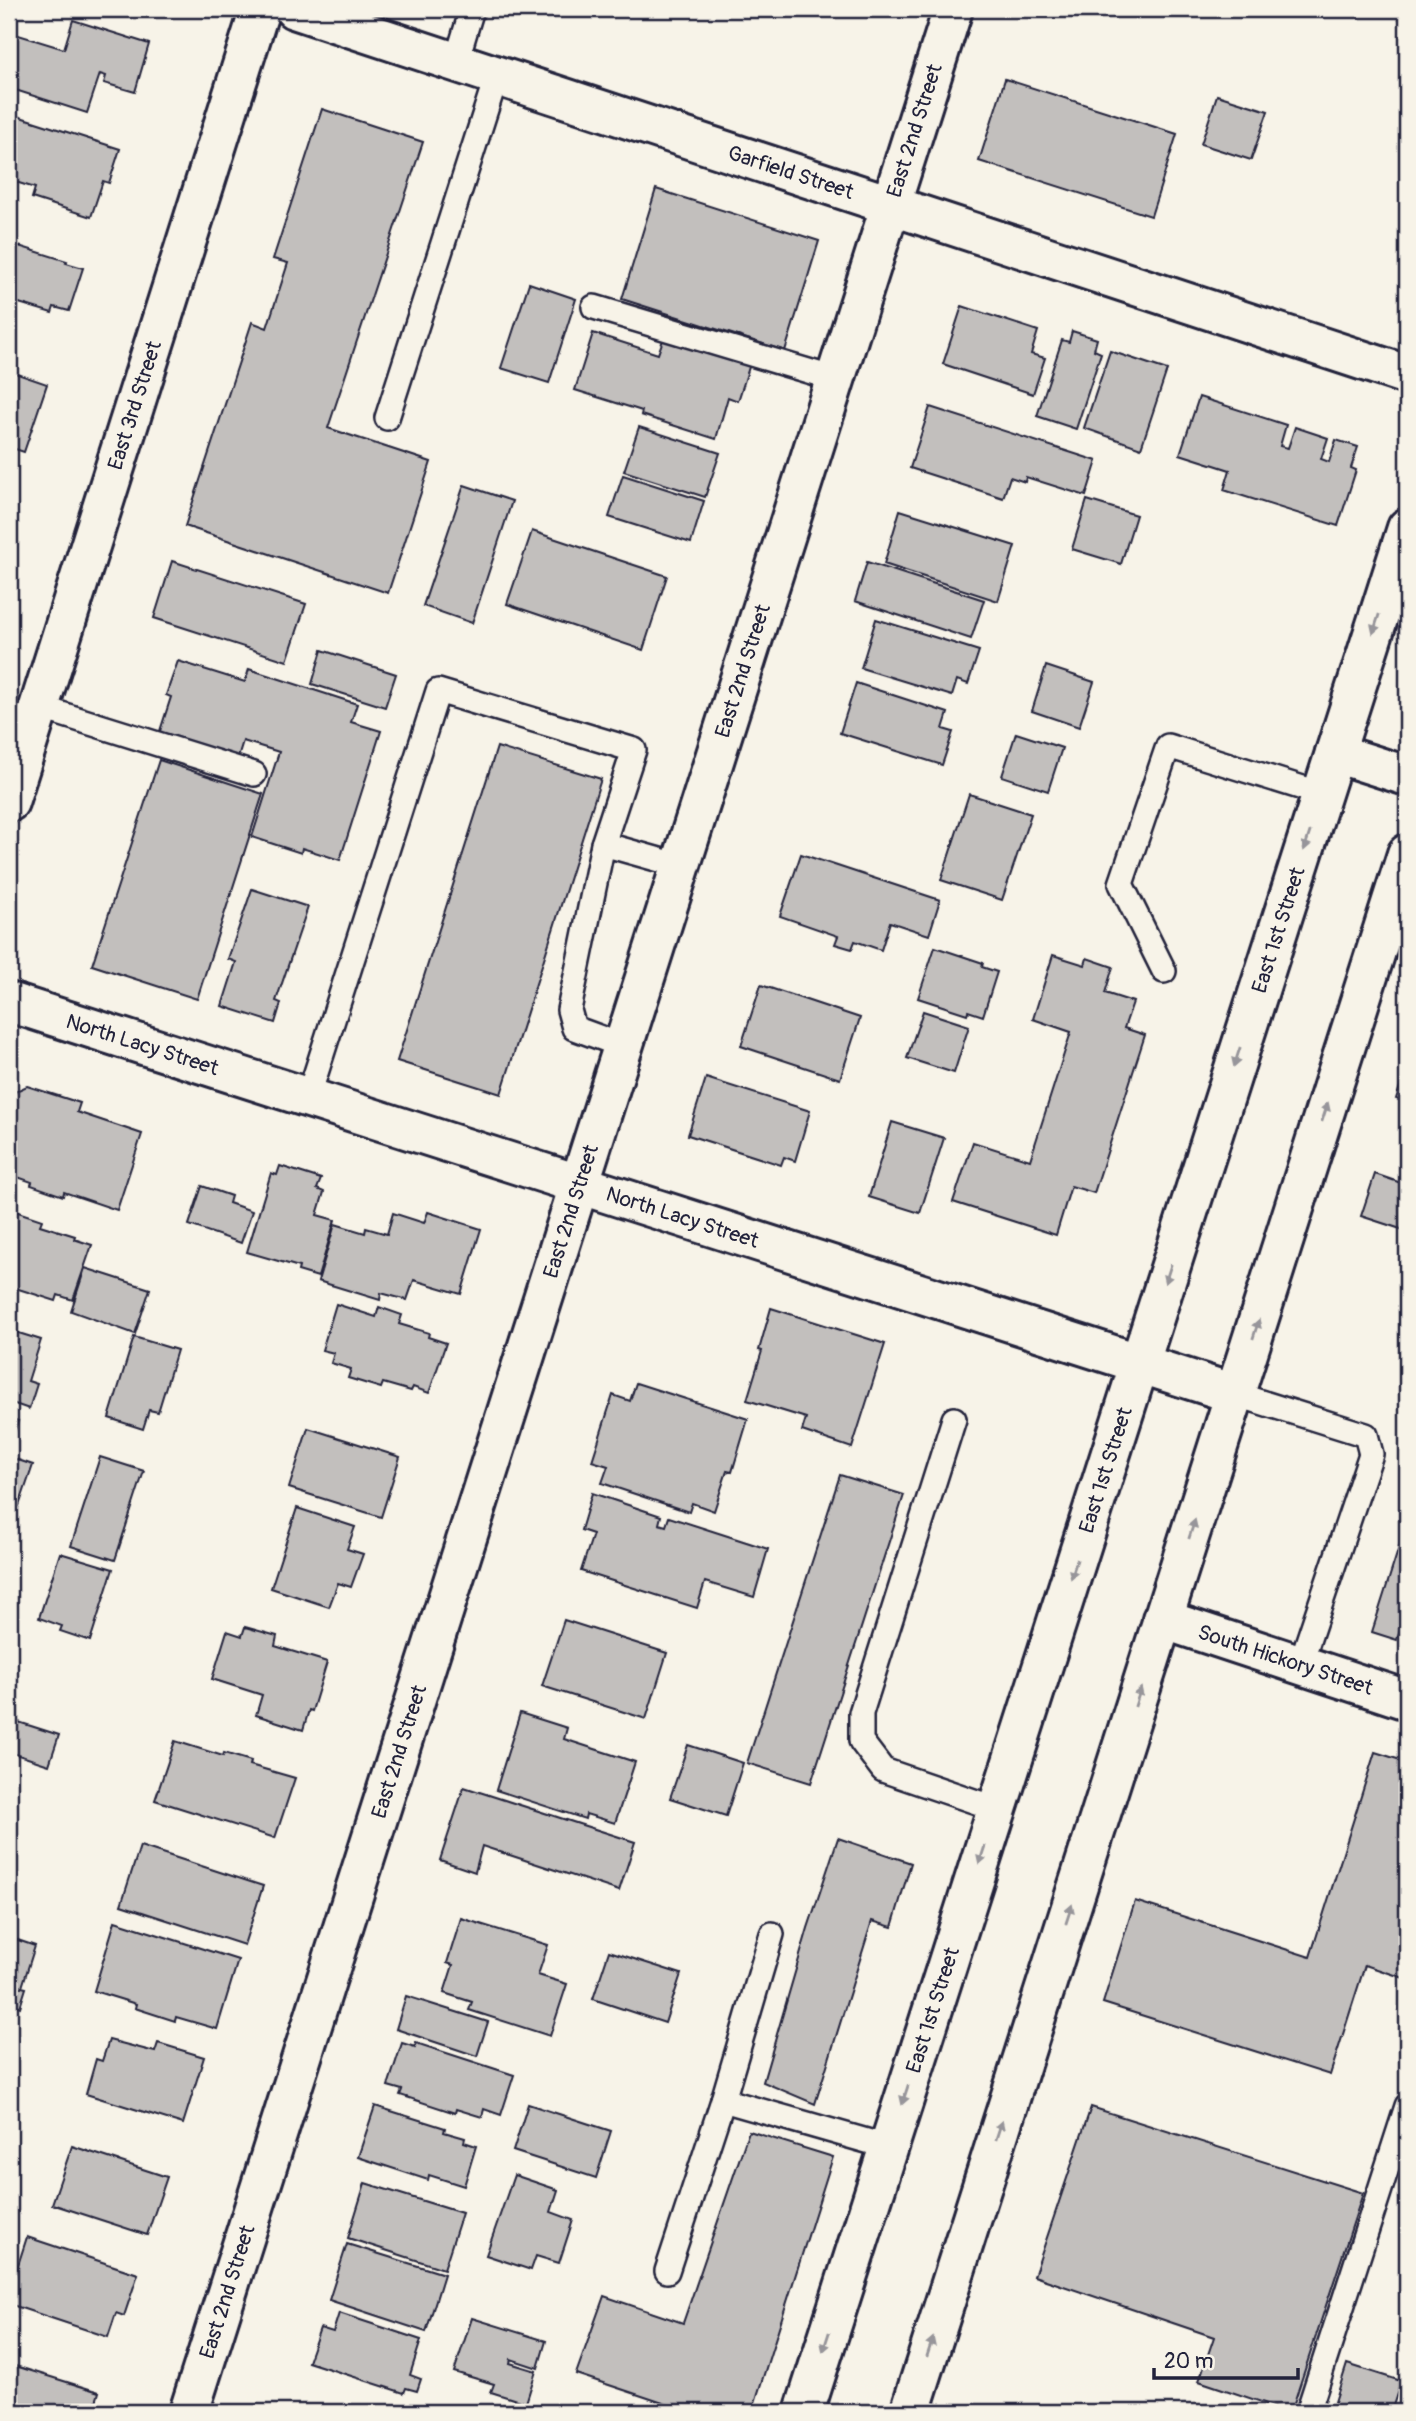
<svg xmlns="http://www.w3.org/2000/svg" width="1416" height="2421" font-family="Pangolin,sans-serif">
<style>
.building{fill:#c2bfbd;stroke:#22223b;stroke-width:2}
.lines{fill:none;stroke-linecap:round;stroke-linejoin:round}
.service-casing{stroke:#22223b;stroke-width:28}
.minor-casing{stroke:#22223b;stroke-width:44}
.tertiary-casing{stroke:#22223b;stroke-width:44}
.secondary-casing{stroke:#22223b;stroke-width:44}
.service{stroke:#f7f3e8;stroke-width:23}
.minor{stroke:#f7f3e8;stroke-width:38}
.tertiary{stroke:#f7f3e8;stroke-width:38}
.secondary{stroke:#f7f3e8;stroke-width:38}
.oneway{fill:#97959a}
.labels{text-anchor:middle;stroke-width:7;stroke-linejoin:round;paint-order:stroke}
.street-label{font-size:21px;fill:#22223b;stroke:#f7f3e8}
</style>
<rect width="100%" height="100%" fill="#f7f3e8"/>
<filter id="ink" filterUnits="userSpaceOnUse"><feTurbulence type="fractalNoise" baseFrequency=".0143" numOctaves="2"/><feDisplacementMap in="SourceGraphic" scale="14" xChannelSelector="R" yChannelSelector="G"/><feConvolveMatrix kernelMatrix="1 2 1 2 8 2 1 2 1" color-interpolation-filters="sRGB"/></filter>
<g filter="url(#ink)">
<g class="building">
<path d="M 73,20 L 149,44 L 135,92 L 104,83 L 106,76 L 100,74 L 87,113 L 9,88 L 9,32 L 64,49 Z"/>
<path d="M 1005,79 L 1177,134 L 1151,216 L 979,161 Z"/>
<path d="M 1217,95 L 1268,111 L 1251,160 L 1201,144 Z"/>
<path d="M 9,106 L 16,108 L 14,115 L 120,149 L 109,183 L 103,181 L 91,217 L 32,198 L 35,188 L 9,180 Z"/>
<path d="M 322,109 L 423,142 L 328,428 L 431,462 L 388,593 L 185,526 L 252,322 L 267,328 L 288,263 L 273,259 Z"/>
<path d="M 656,189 L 819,241 L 785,351 L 622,299 Z"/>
<path d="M 9,243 L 67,261 L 66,263 L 83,268 L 69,311 L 54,307 L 52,313 L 9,300 Z"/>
<path d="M 529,283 L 576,299 L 549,383 L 501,368 Z"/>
<path d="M 962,306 L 1038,331 L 1031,354 L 1045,358 L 1033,394 L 943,364 Z"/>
<path d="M 1072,331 L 1097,339 L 1094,350 L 1101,353 L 1076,429 L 1037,416 L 1062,340 L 1069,342 Z"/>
<path d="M 593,333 L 658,354 L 664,337 L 750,364 L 738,401 L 728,397 L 716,439 L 641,415 L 642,411 L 575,390 Z"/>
<path d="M 1110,351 L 1167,370 L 1141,448 L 1084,428 Z"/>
<path d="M 9,371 L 47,384 L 24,452 L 9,447 Z"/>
<path d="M 1199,397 L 1286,425 L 1280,446 L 1288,448 L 1295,427 L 1328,438 L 1321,459 L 1329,462 L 1336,440 L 1358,447 L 1351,468 L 1356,470 L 1338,526 L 1224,490 L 1230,470 L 1180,454 Z"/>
<path d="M 930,407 L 1097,461 L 1086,496 L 1026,477 L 1025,482 L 1010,477 L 1003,498 L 910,468 Z"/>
<path d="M 639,427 L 720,453 L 705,497 L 624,471 Z"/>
<path d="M 623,475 L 704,501 L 691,543 L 609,517 Z"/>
<path d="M 464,485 L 512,501 L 472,623 L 423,606 Z"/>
<path d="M 1087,500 L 1136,515 L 1121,564 L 1072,549 Z"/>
<path d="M 900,510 L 1015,546 L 998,601 L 884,564 Z"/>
<path d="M 532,531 L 667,576 L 643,650 L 507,604 Z"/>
<path d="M 172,561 L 306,604 L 287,661 L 154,618 Z"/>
<path d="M 867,562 L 984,600 L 971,639 L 855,601 Z"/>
<path d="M 876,619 L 979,651 L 968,684 L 957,680 L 952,696 L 861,668 Z"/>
<path d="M 322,650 L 396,674 L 385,707 L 312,684 Z"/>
<path d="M 178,661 L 245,682 L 249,669 L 357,704 L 351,722 L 381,731 L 340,860 L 302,848 L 301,853 L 252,837 L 279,752 L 243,741 L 237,760 L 159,734 L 171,697 L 166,695 Z"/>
<path d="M 1046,666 L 1094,682 L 1079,727 L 1032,711 Z"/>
<path d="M 856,683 L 948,713 L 943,729 L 953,732 L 942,765 L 840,733 Z"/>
<path d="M 1016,733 L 1062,748 L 1048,791 L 1002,776 Z"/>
<path d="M 497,747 L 601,779 L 501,1094 L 397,1061 Z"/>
<path d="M 159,760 L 263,794 L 197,999 L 92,965 Z"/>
<path d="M 969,794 L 1031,814 L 1002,900 L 941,880 Z"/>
<path d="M 801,854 L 940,900 L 929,935 L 890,922 L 881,950 L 855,941 L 852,949 L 835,944 L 838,936 L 780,916 Z"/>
<path d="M 252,889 L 308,907 L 276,1001 L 281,1003 L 275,1023 L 222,1006 L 236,962 L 228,959 Z"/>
<path d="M 935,947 L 983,963 L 982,967 L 997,972 L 983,1016 L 968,1011 L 967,1014 L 918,998 Z"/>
<path d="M 1053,955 L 1085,965 L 1087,958 L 1113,967 L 1105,993 L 1133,1002 L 1124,1028 L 1145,1035 L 1094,1193 L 1071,1186 L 1056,1235 L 953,1202 L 973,1142 L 1030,1160 L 1071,1032 L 1033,1019 Z"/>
<path d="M 761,985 L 860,1018 L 840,1079 L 741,1046 Z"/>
<path d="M 923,1011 L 969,1026 L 954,1073 L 907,1058 Z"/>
<path d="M 1407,1065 L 1407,1103 L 1396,1099 Z"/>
<path d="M 706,1078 L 810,1111 L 795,1161 L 784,1157 L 781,1165 L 688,1135 Z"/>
<path d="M 27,1086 L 80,1103 L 77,1112 L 142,1134 L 117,1210 L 64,1192 L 63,1196 L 31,1185 L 32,1182 L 9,1174 L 9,1105 L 16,1091 Z"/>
<path d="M 892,1122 L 944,1138 L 920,1213 L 869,1197 Z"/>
<path d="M 280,1166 L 321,1179 L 317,1189 L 324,1192 L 317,1215 L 335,1220 L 318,1277 L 298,1271 L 299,1267 L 247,1252 L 271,1173 L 277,1175 Z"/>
<path d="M 1375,1174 L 1407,1185 L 1407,1231 L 1361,1216 Z"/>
<path d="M 202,1186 L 231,1196 L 229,1203 L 252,1211 L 241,1243 L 189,1225 Z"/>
<path d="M 9,1209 L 42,1220 L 40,1225 L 75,1236 L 74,1239 L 92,1245 L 73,1300 L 58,1295 L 56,1301 L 9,1286 Z"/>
<path d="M 428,1212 L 481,1229 L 461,1294 L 414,1280 L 407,1300 L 381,1293 L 380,1300 L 318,1281 L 335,1224 L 365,1233 L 366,1228 L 387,1234 L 393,1213 L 424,1223 Z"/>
<path d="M 85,1268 L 150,1289 L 135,1334 L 71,1311 Z"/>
<path d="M 336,1304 L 376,1317 L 379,1307 L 402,1315 L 399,1324 L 429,1333 L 428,1337 L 446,1343 L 429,1393 L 413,1387 L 411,1391 L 383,1383 L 381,1388 L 348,1378 L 351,1369 L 331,1363 L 334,1353 L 322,1350 Z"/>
<path d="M 771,1308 L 885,1344 L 852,1448 L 802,1431 L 806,1418 L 747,1400 L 762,1351 L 759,1350 Z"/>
<path d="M 9,1330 L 41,1340 L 28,1381 L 37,1384 L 29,1409 L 9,1402 Z"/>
<path d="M 134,1337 L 177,1350 L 158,1412 L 149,1410 L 143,1429 L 109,1418 Z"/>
<path d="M 636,1383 L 748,1419 L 732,1472 L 727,1471 L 714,1511 L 692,1503 L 689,1512 L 602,1483 L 608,1466 L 592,1461 L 613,1395 L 630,1401 Z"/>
<path d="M 9,1418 L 18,1421 L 9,1448 Z"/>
<path d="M 308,1428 L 400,1457 L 381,1517 L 289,1488 Z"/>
<path d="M 9,1457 L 33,1465 L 19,1506 L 9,1502 Z"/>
<path d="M 100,1457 L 144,1471 L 115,1560 L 71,1546 Z"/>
<path d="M 840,1475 L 904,1495 L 811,1783 L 747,1763 Z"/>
<path d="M 592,1493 L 661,1516 L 659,1524 L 666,1526 L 669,1517 L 768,1549 L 754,1597 L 705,1582 L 697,1608 L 581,1571 L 593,1534 L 581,1530 Z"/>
<path d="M 297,1508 L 355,1527 L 347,1549 L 363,1554 L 351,1587 L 338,1583 L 329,1607 L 271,1588 Z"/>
<path d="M 1407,1522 L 1407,1607 L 1397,1640 L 1372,1632 Z"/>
<path d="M 60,1553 L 113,1569 L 90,1641 L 60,1631 L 62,1626 L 39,1618 Z"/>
<path d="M 564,1620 L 667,1653 L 646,1719 L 542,1686 Z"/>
<path d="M 245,1627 L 277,1636 L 275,1646 L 327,1662 L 312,1711 L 309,1710 L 303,1730 L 256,1715 L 262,1695 L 212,1679 L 227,1631 L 242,1636 Z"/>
<path d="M 520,1713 L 567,1728 L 564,1739 L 635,1762 L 615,1823 L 586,1814 L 585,1819 L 496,1790 Z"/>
<path d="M 9,1719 L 59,1735 L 49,1765 L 9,1752 Z"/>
<path d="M 175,1741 L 223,1756 L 224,1753 L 251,1761 L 250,1765 L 295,1778 L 275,1838 L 155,1800 Z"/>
<path d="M 688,1745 L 743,1763 L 726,1816 L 670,1798 Z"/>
<path d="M 1375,1752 L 1407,1762 L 1407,1979 L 1365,1965 L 1330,2075 L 1103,2003 L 1135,1901 L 1310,1957 Z"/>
<path d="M 464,1787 L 635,1842 L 619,1891 L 482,1846 L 475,1872 L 440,1860 Z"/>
<path d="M 838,1838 L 911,1863 L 892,1927 L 872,1921 L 815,2104 L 763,2082 L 808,1928 Z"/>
<path d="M 140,1846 L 263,1886 L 244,1945 L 121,1905 Z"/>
<path d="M 461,1918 L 548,1945 L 538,1975 L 567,1984 L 550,2036 L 469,2010 L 472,2002 L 444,1993 L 453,1965 L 447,1963 Z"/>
<path d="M 115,1921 L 238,1960 L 217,2029 L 176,2017 L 175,2021 L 135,2008 L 136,2004 L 94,1991 Z"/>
<path d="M 9,1937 L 35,1946 L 22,1987 L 26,1988 L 20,2007 L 9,2003 Z"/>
<path d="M 609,1951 L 681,1974 L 665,2023 L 593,1999 Z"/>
<path d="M 406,1996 L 488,2022 L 477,2056 L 396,2029 Z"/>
<path d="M 109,2040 L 155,2052 L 158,2043 L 204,2057 L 183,2124 L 86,2094 L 96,2059 L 102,2061 Z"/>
<path d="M 402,2043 L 415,2047 L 416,2043 L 514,2075 L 501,2115 L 484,2109 L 482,2117 L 456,2109 L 455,2113 L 400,2095 L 402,2090 L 388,2086 Z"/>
<path d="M 528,2104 L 611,2131 L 596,2178 L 513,2151 Z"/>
<path d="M 375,2106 L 445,2128 L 444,2132 L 465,2138 L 464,2142 L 476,2146 L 464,2186 L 429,2175 L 428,2180 L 358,2157 Z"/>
<path d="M 1091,2107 L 1363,2193 L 1291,2412 L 1199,2381 L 1214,2337 L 1034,2276 Z"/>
<path d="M 749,2131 L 833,2157 L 752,2412 L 690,2412 L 576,2374 L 604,2296 L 683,2323 Z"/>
<path d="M 72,2146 L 167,2177 L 147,2235 L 52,2204 Z"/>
<path d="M 514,2175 L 558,2190 L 551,2212 L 573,2220 L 559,2263 L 536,2256 L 531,2270 L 486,2255 Z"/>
<path d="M 365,2183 L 462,2213 L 444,2269 L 348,2238 Z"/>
<path d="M 27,2237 L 138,2274 L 124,2316 L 116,2313 L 108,2337 L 9,2304 L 9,2293 Z"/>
<path d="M 347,2244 L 444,2274 L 426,2332 L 329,2300 Z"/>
<path d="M 1407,2301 L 1407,2324 L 1400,2322 Z"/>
<path d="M 339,2313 L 421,2340 L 410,2375 L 421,2379 L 417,2391 L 406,2388 L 404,2393 L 308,2362 L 320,2328 L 333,2332 Z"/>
<path d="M 472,2318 L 546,2341 L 538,2368 L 511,2359 L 510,2363 L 536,2371 L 526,2403 L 491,2392 L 494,2384 L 454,2372 Z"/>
<path d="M 9,2364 L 99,2392 L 93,2412 L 9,2412 Z"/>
<path d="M 1347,2364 L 1401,2381 L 1391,2412 L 1356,2412 L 1334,2405 Z"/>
</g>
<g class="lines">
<defs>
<g id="service">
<path d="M 456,62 L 472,9"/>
<path d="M 594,307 L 835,379"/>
<path d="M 387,418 L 497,75"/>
<path d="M 39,707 L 254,774"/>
<path d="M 1164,971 L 1121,884 L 1168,746 L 1322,794"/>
<path d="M 623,1046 L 574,1028 L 569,1010 L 603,844 L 681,866"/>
<path d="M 308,1098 L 438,691 L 634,750 L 603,844"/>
<path d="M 1235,1394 L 1366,1435 L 1371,1454 L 1300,1665"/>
<path d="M 954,1419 L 861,1713 L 861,1741 L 883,1770 L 997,1809"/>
<path d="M 772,1934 L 723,2100 L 888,2147"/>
<path d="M 667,2271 L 723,2100"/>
<path d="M 1308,2412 L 1407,2106"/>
</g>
<g id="minor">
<path id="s1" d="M 294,9 L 1407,375"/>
<path d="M 1335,753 L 1407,776"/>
<path id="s2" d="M 9,1002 L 1235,1394"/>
<path id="s3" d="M 1162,1619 L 1407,1700"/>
<path id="s4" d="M 189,2412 L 953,9"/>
</g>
<g id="tertiary">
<path id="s5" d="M 9,802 L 260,9"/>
</g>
<g id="secondary">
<path id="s6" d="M 804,2412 L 1407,528"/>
<path d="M 910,2412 L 1407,854"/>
</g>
</defs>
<use href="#service" class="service-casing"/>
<use href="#minor" class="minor-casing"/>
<use href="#tertiary" class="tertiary-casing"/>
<use href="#secondary" class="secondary-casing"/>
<use href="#service" class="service"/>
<use href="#minor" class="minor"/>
<use href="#tertiary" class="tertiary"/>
<use href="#secondary" class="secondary"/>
</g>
<defs><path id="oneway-solid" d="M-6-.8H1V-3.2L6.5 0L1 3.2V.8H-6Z" transform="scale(1.75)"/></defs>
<g class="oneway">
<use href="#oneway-solid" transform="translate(1376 624) rotate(108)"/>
<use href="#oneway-solid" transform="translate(1307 841) rotate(108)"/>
<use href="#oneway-solid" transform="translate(1237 1057) rotate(108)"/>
<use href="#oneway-solid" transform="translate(1325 1112) rotate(-72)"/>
<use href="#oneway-solid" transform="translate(1168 1274) rotate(108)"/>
<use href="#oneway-solid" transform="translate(1256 1329) rotate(-72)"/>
<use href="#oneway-solid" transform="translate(1192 1529) rotate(-72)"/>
<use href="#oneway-solid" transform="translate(1074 1569) rotate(108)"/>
<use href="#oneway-solid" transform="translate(1138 1697) rotate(-72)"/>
<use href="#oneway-solid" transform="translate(982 1855) rotate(108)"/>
<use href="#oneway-solid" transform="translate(1069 1914) rotate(-72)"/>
<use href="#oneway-solid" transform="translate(905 2095) rotate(108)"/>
<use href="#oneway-solid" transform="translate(999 2130) rotate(-72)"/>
<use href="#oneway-solid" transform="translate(826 2342) rotate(108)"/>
<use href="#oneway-solid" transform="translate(930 2347) rotate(-72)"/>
</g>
</g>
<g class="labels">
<g class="street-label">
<text dy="7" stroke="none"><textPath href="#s4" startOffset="2394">East 2nd Street</textPath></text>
<text dy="7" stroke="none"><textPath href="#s1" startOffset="523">Garfield Street</textPath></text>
<text dy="7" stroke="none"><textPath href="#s5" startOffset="416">East 3rd Street</textPath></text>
<text dy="7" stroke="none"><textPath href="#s4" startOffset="1827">East 2nd Street</textPath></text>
<text dy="7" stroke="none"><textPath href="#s6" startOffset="1556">East 1st Street</textPath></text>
<text dy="7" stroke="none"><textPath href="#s2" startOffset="140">North Lacy Street</textPath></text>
<text dy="7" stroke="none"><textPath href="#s4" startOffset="1260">East 2nd Street</textPath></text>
<text dy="7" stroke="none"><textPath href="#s2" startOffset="707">North Lacy Street</textPath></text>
<text dy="7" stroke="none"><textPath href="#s6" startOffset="989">East 1st Street</textPath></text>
<text dy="7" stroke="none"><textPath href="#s3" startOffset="130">South Hickory Street</textPath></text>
<text dy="7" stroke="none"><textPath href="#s4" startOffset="693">East 2nd Street</textPath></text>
<text dy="7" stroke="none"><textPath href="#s6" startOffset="422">East 1st Street</textPath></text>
<text dy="7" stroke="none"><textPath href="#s4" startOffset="126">East 2nd Street</textPath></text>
</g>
</g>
<rect width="1416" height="2421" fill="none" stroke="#f7f3e8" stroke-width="35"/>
<rect x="18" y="18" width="1381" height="2386" fill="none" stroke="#22223b" stroke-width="2.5" filter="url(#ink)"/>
<path d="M1154 2368v10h144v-10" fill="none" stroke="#22223b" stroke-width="3.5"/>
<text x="1164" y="2368" font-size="21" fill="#22223b" stroke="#f7f3e8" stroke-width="5" paint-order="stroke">20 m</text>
</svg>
